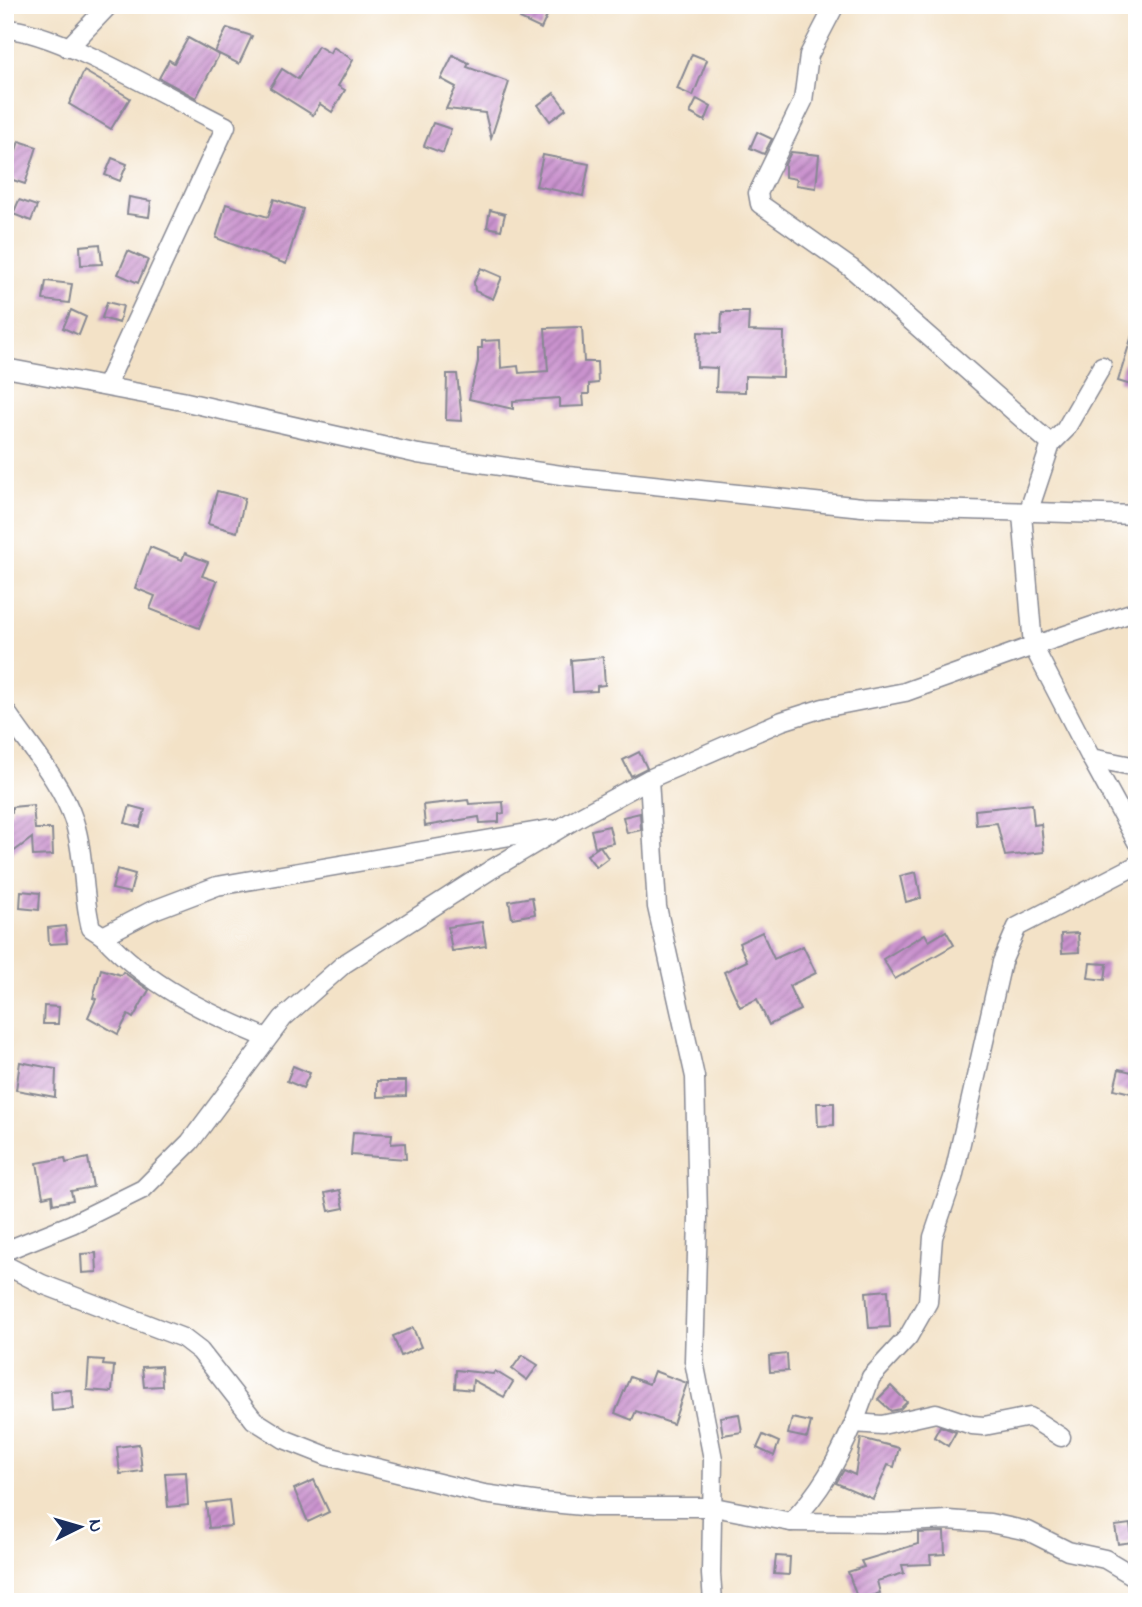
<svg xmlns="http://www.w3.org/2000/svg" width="1142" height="1607" font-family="'Indie Flower',sans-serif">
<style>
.building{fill:url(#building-hatch)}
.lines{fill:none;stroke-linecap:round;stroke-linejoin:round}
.street-casing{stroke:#878892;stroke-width:21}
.street{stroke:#fff;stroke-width:18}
</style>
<defs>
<pattern id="building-hatch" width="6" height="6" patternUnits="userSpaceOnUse" patternTransform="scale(1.75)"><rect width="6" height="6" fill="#ca93ce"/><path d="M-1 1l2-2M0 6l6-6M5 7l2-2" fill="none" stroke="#a378aa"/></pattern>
</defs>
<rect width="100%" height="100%" fill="#fff"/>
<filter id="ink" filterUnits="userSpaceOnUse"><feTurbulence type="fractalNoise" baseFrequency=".0143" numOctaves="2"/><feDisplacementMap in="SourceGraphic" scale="14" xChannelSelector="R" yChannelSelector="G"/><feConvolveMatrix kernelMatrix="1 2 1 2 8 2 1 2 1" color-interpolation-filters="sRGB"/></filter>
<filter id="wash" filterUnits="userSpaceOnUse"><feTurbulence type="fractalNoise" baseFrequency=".00686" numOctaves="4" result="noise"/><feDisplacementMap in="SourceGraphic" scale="28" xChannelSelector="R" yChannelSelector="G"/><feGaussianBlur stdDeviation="1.57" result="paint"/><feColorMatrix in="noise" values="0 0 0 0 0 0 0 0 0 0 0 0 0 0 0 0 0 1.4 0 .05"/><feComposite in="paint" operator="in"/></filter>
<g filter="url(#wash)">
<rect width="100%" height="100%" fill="#f3e2c7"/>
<g id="blocks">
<g class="building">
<path d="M 526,5 L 552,5 L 541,29 L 520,19 Z"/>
<path d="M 227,28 L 252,36 L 239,64 L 215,52 Z"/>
<path d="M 188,38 L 219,55 L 196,98 L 159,78 L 169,60 L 174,63 Z"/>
<path d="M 318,46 L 330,53 L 333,47 L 353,60 L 338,86 L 345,90 L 332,112 L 320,104 L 313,115 L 270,88 L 282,69 L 298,79 Z"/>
<path d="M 692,54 L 707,60 L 693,96 L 677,89 Z"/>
<path d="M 453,55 L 469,63 L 467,67 L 509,82 L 491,138 L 485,113 L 446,109 L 456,87 L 441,79 Z"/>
<path d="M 84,71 L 130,98 L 111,129 L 69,104 Z"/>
<path d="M 554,93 L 566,109 L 550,121 L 538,105 Z"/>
<path d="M 697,99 L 711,107 L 705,121 L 690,113 Z"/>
<path d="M 433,123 L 451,129 L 443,153 L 424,146 Z"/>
<path d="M 757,132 L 772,139 L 764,154 L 750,148 Z"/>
<path d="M 19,141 L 37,147 L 25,184 L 7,178 Z"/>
<path d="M 791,152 L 819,155 L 816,188 L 796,185 L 797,179 L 785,177 L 785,164 Z"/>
<path d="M 543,155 L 589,164 L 583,196 L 536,186 Z"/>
<path d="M 112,158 L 127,164 L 120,181 L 105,175 Z"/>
<path d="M 129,197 L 151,201 L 149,217 L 127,214 Z"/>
<path d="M 274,199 L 303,209 L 286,264 L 216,238 L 226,204 L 268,217 Z"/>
<path d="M 19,200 L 37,206 L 31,221 L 13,214 Z"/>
<path d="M 490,210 L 505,214 L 501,230 L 487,227 Z"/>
<path d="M 100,244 L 102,264 L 81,265 L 80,246 Z"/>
<path d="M 128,251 L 148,260 L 138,283 L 118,274 Z"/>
<path d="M 481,268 L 502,277 L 493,299 L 475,291 L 474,282 Z"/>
<path d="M 46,281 L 72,284 L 69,303 L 43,300 Z"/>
<path d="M 107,302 L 123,306 L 119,323 L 102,318 Z"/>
<path d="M 71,310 L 86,317 L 79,335 L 63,328 Z"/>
<path d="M 722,312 L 749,312 L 748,331 L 784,332 L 783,377 L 745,376 L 745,392 L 716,391 L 717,368 L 697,367 L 698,332 L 721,333 Z"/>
<path d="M 582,327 L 584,362 L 597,362 L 598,383 L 589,384 L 589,394 L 583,394 L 584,406 L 559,407 L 559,398 L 513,401 L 513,409 L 469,399 L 478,362 L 478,348 L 482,348 L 482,341 L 500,340 L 501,368 L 518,366 L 519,373 L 548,371 L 545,328 Z"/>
<path d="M 1133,332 L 1137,332 L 1137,387 L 1118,381 Z"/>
<path d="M 447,374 L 457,374 L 462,421 L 446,420 Z"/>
<path d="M 217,491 L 245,498 L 237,532 L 208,524 Z"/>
<path d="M 150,547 L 182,560 L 185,553 L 208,562 L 202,576 L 217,581 L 199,628 L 150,609 L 155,596 L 135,588 Z"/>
<path d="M 603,657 L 605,685 L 597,686 L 597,691 L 573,692 L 571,660 Z"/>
<path d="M 639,752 L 647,768 L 631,776 L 623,760 Z"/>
<path d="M 468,800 L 469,804 L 503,802 L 504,813 L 499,814 L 499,822 L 480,823 L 479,817 L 425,826 L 423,805 Z"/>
<path d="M 1032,804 L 1034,825 L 1041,824 L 1044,852 L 1005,856 L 997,823 L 976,825 L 975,810 Z"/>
<path d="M 33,805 L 35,829 L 52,829 L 53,855 L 33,856 L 32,838 L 5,858 L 5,813 L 12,812 L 12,807 Z"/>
<path d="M 130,806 L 145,810 L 140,827 L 125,823 Z"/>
<path d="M 640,813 L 641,830 L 627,833 L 623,817 Z"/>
<path d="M 609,826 L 613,843 L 595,847 L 591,830 Z"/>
<path d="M 600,846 L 608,858 L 596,867 L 587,855 Z"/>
<path d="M 117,869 L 135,874 L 130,893 L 112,889 Z"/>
<path d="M 916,872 L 921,898 L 906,902 L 900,876 Z"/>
<path d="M 21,891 L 40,893 L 39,910 L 20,908 Z"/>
<path d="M 532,897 L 535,914 L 512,918 L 509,901 Z"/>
<path d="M 482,922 L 486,946 L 452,951 L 448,927 Z"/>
<path d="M 65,926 L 67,943 L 49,944 L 48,928 Z"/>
<path d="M 946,931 L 954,945 L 895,979 L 883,959 L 925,934 L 929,941 Z"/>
<path d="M 762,932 L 774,959 L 803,946 L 816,973 L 789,986 L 800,1010 L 769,1025 L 757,999 L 740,1007 L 724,972 L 747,961 L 739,943 Z"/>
<path d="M 1078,933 L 1079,952 L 1062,953 L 1061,934 Z"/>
<path d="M 1090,963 L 1107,964 L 1105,980 L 1088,978 Z"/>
<path d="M 101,969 L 121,975 L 123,972 L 149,990 L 133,1018 L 128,1015 L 118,1034 L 88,1017 L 96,999 L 93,998 Z"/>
<path d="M 44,1006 L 59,1007 L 58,1024 L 43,1024 Z"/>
<path d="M 20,1062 L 56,1069 L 55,1097 L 16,1090 Z"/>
<path d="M 293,1066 L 310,1073 L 303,1088 L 287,1081 Z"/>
<path d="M 1119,1069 L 1136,1073 L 1131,1093 L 1114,1089 Z"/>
<path d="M 377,1081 L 406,1081 L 406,1096 L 377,1097 Z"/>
<path d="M 817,1103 L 834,1103 L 834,1125 L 818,1126 Z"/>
<path d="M 353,1132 L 392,1134 L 391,1144 L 405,1143 L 406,1159 L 351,1155 Z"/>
<path d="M 65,1158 L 66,1163 L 88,1158 L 93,1187 L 71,1191 L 73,1200 L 53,1204 L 52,1195 L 43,1197 L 37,1163 Z"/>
<path d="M 340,1190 L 344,1208 L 329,1211 L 325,1193 Z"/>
<path d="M 96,1253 L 97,1272 L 82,1273 L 81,1254 Z"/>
<path d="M 888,1290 L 890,1327 L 869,1328 L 866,1292 Z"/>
<path d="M 413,1328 L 421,1347 L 401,1356 L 393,1336 Z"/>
<path d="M 787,1354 L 788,1371 L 770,1372 L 769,1356 Z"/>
<path d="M 522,1355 L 538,1365 L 527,1380 L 512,1369 Z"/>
<path d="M 89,1359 L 104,1360 L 103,1365 L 114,1366 L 112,1392 L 87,1390 Z"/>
<path d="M 161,1366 L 162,1386 L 144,1387 L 142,1367 Z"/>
<path d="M 456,1370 L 493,1374 L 495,1371 L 513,1382 L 504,1397 L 473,1380 L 472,1390 L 455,1388 Z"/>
<path d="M 654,1371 L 687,1383 L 673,1424 L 636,1411 L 632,1420 L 615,1413 L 630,1377 L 649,1384 Z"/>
<path d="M 891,1386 L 907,1402 L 900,1409 L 891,1411 L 878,1399 Z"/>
<path d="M 71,1390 L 73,1409 L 52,1411 L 51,1391 Z"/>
<path d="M 739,1414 L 742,1432 L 723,1435 L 720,1417 Z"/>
<path d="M 792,1418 L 811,1422 L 807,1438 L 788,1434 Z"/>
<path d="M 940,1426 L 956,1432 L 948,1446 L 934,1437 Z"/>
<path d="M 763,1435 L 779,1442 L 774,1456 L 757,1448 Z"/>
<path d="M 861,1438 L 899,1448 L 894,1467 L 888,1465 L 873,1499 L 836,1483 L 844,1470 L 855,1475 Z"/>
<path d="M 139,1444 L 142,1471 L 120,1474 L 117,1447 Z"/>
<path d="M 186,1472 L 188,1505 L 168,1507 L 165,1473 Z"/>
<path d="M 314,1480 L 329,1512 L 308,1522 L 294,1489 Z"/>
<path d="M 229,1500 L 232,1526 L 209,1528 L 206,1503 Z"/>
<path d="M 1130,1524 L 1133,1542 L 1118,1544 L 1115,1526 Z"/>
<path d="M 944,1532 L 945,1554 L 930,1555 L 931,1564 L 902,1565 L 904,1573 L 877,1581 L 880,1593 L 858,1600 L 848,1572 L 864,1567 L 861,1561 L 918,1544 L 918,1533 Z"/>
<path d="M 776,1556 L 790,1557 L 789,1575 L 774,1574 Z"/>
</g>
</g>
</g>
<g filter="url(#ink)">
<use href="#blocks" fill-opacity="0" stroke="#878892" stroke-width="2"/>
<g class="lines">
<defs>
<g id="street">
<path d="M 835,5 L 809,55 L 803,101 L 758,193 L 760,204 L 851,268 L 1051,444 L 1028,513"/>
<path d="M 5,29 C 57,30 174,101 226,126 L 106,386"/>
<path d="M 68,48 L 109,5"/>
<path d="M 5,368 L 182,401 L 418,454 L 568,476 L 862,507 L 1137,515"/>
<path d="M 1051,444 L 1065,430 L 1102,366"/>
<path d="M 1137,611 L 1033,646 L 1091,758 L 1137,767"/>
<path d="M 5,710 C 28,745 61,781 74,821 C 85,855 82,893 91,928 L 103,936 L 151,911 L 217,886 L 551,829"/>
<path d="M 1091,758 L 1137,842"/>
<path d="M 649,779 L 657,907 L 695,1077 L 698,1218 L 694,1361 L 713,1459 L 711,1574 L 713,1602"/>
<path d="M 103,936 C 148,985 206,1013 267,1038"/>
<path d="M 5,1251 L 72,1224 L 143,1189 L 190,1142 L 283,1018 L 344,964 L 492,869 L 581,816 L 649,779 L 782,721 L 823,708 L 905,692 L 1033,646 L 1022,514"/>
<path d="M 5,1265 L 42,1284 L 183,1338 L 200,1351 L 254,1420 L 284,1439 L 327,1456 L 484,1494 L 541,1502 L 593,1507 L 714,1507 L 791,1522 L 884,1523 L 948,1520 L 990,1523 L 1028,1531 L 1068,1551 L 1105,1559 L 1137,1578"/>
<path d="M 854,1423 L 871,1377 L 908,1337 L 928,1302 L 933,1237 L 953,1178 L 1002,962 L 1017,927 L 1137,865"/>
<path d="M 791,1522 C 820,1493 838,1460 854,1423 L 882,1425 L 936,1413 L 972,1425 L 984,1426 L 1030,1417 L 1061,1437"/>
</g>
</defs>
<use href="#street" class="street-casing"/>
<use href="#street" class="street"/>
</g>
</g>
<rect width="1142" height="1607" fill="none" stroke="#fff" stroke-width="28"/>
<g transform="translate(80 1527) rotate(85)" stroke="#ffffff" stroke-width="5" paint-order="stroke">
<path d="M0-5L12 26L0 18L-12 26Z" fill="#1b2f5e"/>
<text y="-10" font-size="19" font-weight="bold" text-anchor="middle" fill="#1b2f5e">N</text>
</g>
</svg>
